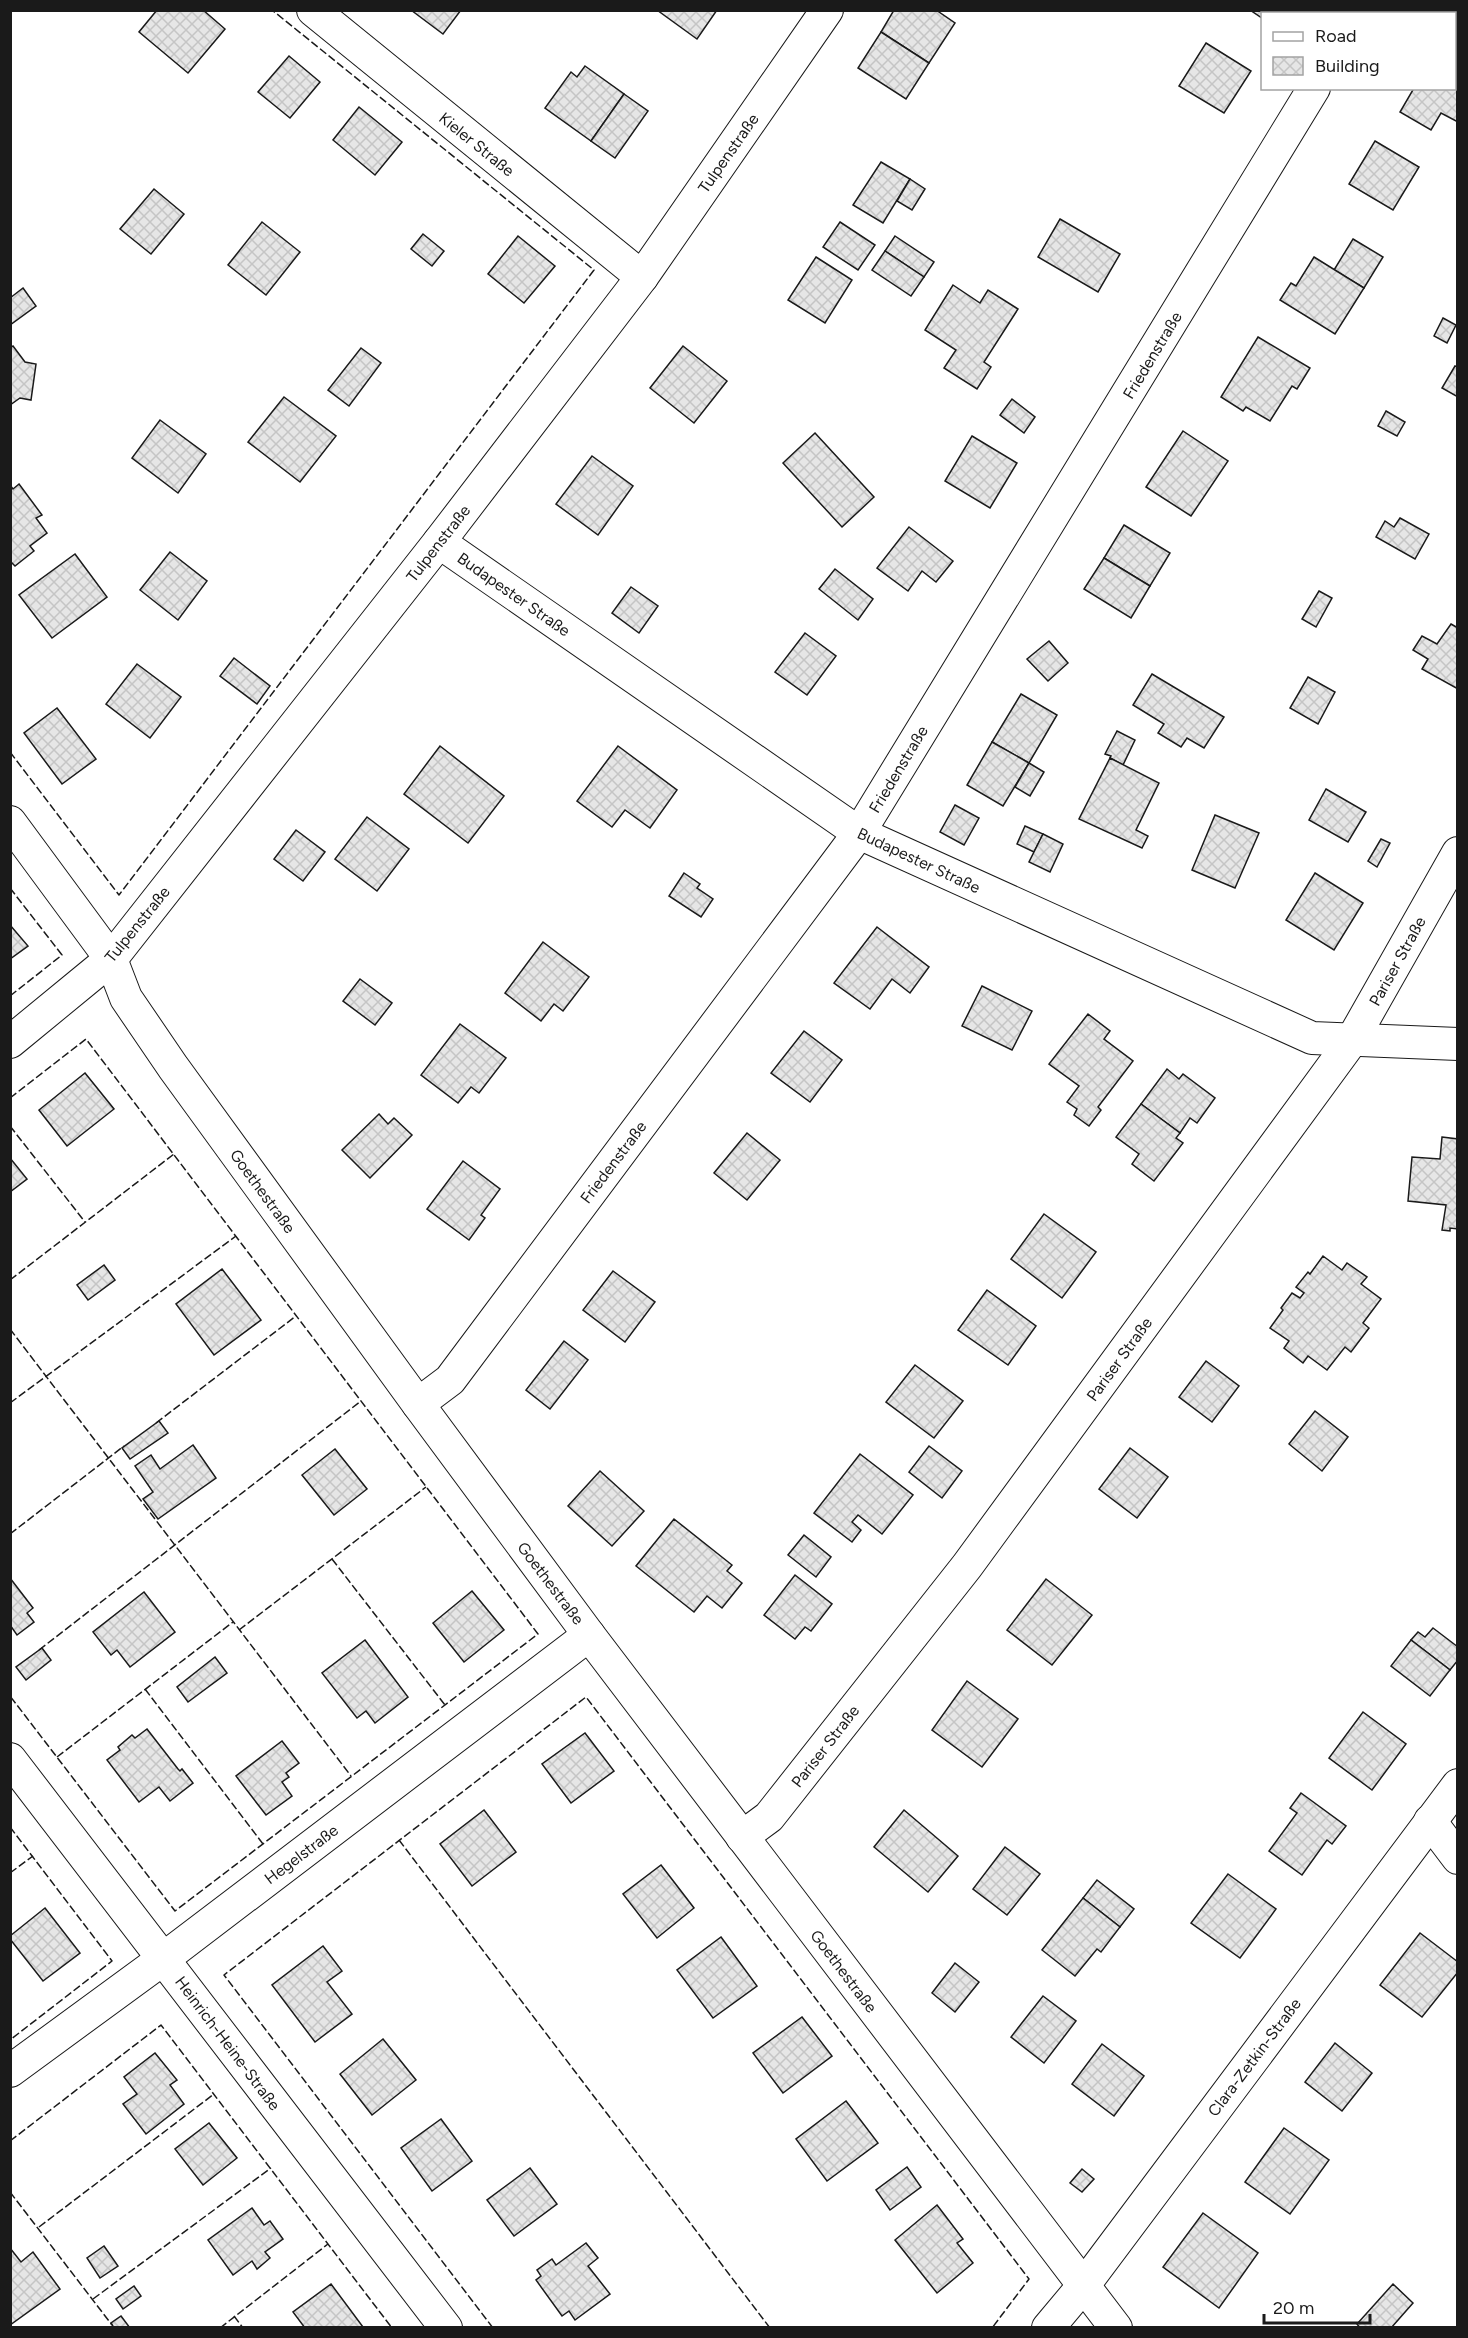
<svg xmlns="http://www.w3.org/2000/svg" width="1468" height="2338" font-family="Figtree,sans-serif">
<style>
.building{fill:url(#building-cross-hatch);stroke:#1a1a1a;stroke-width:1.5}
.lines{fill:none;stroke-linecap:round;stroke-linejoin:round}
.street-casing{stroke:#1a1a1a;stroke-width:34}
.street{stroke:#fff;stroke-width:32}
.fence{stroke:#1a1a1a;stroke-width:1.5;stroke-dasharray:8 3;stroke-linecap:butt}
.labels{text-anchor:middle;stroke-width:4.5;stroke-linejoin:round;paint-order:stroke}
.street-label{font-size:16px;fill:#1a1a1a;stroke:#fff}
</style>
<defs>
<pattern id="building-cross-hatch" width="8" height="8" patternUnits="userSpaceOnUse" patternTransform="scale(1.5)"><rect width="8" height="8" fill="#e6e6e6"/><path d="M0 0l8 8M0 8l8-8" fill="none" stroke="#c5c5c5"/></pattern>
</defs>
<rect width="100%" height="100%" fill="#fff"/>
<g class="building">
<path d="M 157,10 L 203,10 L 225,29 L 188,73 L 139,32 Z"/>
<path d="M 411,10 L 461,10 L 443,34 Z"/>
<path d="M 657,10 L 717,10 L 697,39 Z"/>
<path d="M 894,10 L 936,10 L 955,23 L 929,63 L 881,32 Z"/>
<path d="M 1250,10 L 1282,10 L 1280,14 L 1262,14 L 1262,18 Z"/>
<path d="M 881,32 L 929,63 L 906,99 L 858,68 Z"/>
<path d="M 1206,43 L 1251,71 L 1224,113 L 1179,86 Z"/>
<path d="M 289,56 L 320,82 L 290,118 L 258,92 Z"/>
<path d="M 1454,65 L 1458,67 L 1456,88 L 1458,89 L 1458,122 L 1441,113 L 1431,130 L 1400,112 L 1414,88 L 1454,88 Z"/>
<path d="M 585,66 L 624,94 L 591,141 L 545,108 L 571,72 L 577,77 Z"/>
<path d="M 624,94 L 648,111 L 615,158 L 591,141 Z"/>
<path d="M 359,107 L 402,142 L 375,175 L 333,140 Z"/>
<path d="M 1375,141 L 1419,167 L 1393,210 L 1349,184 Z"/>
<path d="M 881,162 L 910,179 L 883,223 L 853,205 Z"/>
<path d="M 910,179 L 925,189 L 912,210 L 897,201 Z"/>
<path d="M 154,189 L 184,214 L 151,254 L 120,229 Z"/>
<path d="M 1060,219 L 1120,254 L 1098,292 L 1038,257 Z"/>
<path d="M 262,222 L 300,252 L 266,295 L 228,265 Z"/>
<path d="M 840,222 L 875,245 L 858,270 L 823,247 Z"/>
<path d="M 423,234 L 444,251 L 432,266 L 411,249 Z"/>
<path d="M 518,236 L 555,266 L 524,303 L 488,274 Z"/>
<path d="M 895,236 L 934,262 L 924,277 L 885,251 Z"/>
<path d="M 1353,239 L 1383,257 L 1364,288 L 1334,270 Z"/>
<path d="M 885,251 L 924,277 L 911,296 L 872,270 Z"/>
<path d="M 816,257 L 852,280 L 825,323 L 788,300 Z"/>
<path d="M 1314,257 L 1364,288 L 1335,334 L 1280,300 L 1291,283 L 1296,286 Z"/>
<path d="M 953,285 L 980,303 L 988,290 L 1018,309 L 984,362 L 991,367 L 977,389 L 944,368 L 956,350 L 925,330 Z"/>
<path d="M 23,288 L 36,306 L 10,325 L 10,298 Z"/>
<path d="M 1443,318 L 1456,325 L 1447,343 L 1434,336 Z"/>
<path d="M 1258,337 L 1310,368 L 1297,389 L 1292,386 L 1270,421 L 1246,407 L 1243,411 L 1221,397 Z"/>
<path d="M 13,346 L 25,362 L 36,364 L 31,400 L 20,398 L 10,405 L 10,348 Z"/>
<path d="M 683,346 L 727,381 L 694,423 L 650,388 Z"/>
<path d="M 361,348 L 381,363 L 349,406 L 328,390 Z"/>
<path d="M 1455,366 L 1458,367 L 1458,397 L 1442,388 Z"/>
<path d="M 284,397 L 336,436 L 300,482 L 248,442 Z"/>
<path d="M 1012,399 L 1035,417 L 1024,433 L 1000,415 Z"/>
<path d="M 1386,411 L 1405,422 L 1397,436 L 1378,426 Z"/>
<path d="M 160,420 L 206,454 L 178,493 L 132,458 Z"/>
<path d="M 1183,431 L 1228,461 L 1191,516 L 1146,487 Z"/>
<path d="M 815,433 L 874,497 L 842,527 L 783,463 Z"/>
<path d="M 972,436 L 1017,463 L 990,508 L 945,481 Z"/>
<path d="M 592,456 L 633,486 L 598,535 L 556,504 Z"/>
<path d="M 19,484 L 42,515 L 36,518 L 47,533 L 30,546 L 34,551 L 15,566 L 10,561 L 10,485 L 13,489 Z"/>
<path d="M 1400,518 L 1429,534 L 1415,559 L 1376,537 L 1385,521 L 1394,527 Z"/>
<path d="M 1124,525 L 1170,553 L 1150,586 L 1104,558 Z"/>
<path d="M 909,527 L 953,561 L 936,582 L 922,571 L 908,591 L 877,568 Z"/>
<path d="M 170,552 L 207,581 L 178,620 L 140,590 Z"/>
<path d="M 75,554 L 107,597 L 52,638 L 19,595 Z"/>
<path d="M 1104,558 L 1150,586 L 1131,618 L 1084,589 Z"/>
<path d="M 835,569 L 873,599 L 858,620 L 819,589 Z"/>
<path d="M 631,587 L 658,606 L 639,633 L 612,613 Z"/>
<path d="M 1319,591 L 1332,598 L 1316,627 L 1302,619 Z"/>
<path d="M 1451,624 L 1458,628 L 1458,689 L 1422,669 L 1428,659 L 1413,650 L 1422,636 L 1437,644 Z"/>
<path d="M 805,633 L 836,656 L 807,695 L 775,672 Z"/>
<path d="M 1049,641 L 1068,663 L 1048,681 L 1027,659 Z"/>
<path d="M 234,658 L 270,686 L 257,704 L 220,676 Z"/>
<path d="M 137,664 L 181,697 L 150,738 L 106,704 Z"/>
<path d="M 1152,674 L 1224,717 L 1204,748 L 1187,738 L 1181,747 L 1158,733 L 1164,724 L 1133,705 Z"/>
<path d="M 1308,677 L 1335,692 L 1318,724 L 1290,708 Z"/>
<path d="M 1021,694 L 1057,715 L 1029,763 L 992,742 Z"/>
<path d="M 57,708 L 96,759 L 62,784 L 24,733 Z"/>
<path d="M 1117,731 L 1135,740 L 1123,765 L 1110,758 L 1111,756 L 1105,754 Z"/>
<path d="M 992,742 L 1029,763 L 1003,806 L 967,785 Z"/>
<path d="M 440,746 L 504,796 L 468,843 L 404,794 Z"/>
<path d="M 618,746 L 677,790 L 650,828 L 625,810 L 612,827 L 577,801 Z"/>
<path d="M 1110,758 L 1159,783 L 1136,830 L 1148,836 L 1142,848 L 1079,819 Z"/>
<path d="M 1029,763 L 1044,772 L 1030,796 L 1015,787 Z"/>
<path d="M 1326,789 L 1366,812 L 1348,842 L 1309,820 Z"/>
<path d="M 955,805 L 979,818 L 964,845 L 940,832 Z"/>
<path d="M 1215,815 L 1259,833 L 1235,888 L 1192,870 Z"/>
<path d="M 367,817 L 409,849 L 377,891 L 335,859 Z"/>
<path d="M 1025,826 L 1043,834 L 1034,852 L 1017,844 Z"/>
<path d="M 296,830 L 325,852 L 303,881 L 274,859 Z"/>
<path d="M 1043,834 L 1063,844 L 1050,872 L 1029,862 Z"/>
<path d="M 1381,839 L 1390,843 L 1377,867 L 1368,861 Z"/>
<path d="M 684,873 L 700,884 L 697,888 L 713,899 L 701,917 L 669,896 Z"/>
<path d="M 1315,873 L 1363,903 L 1334,950 L 1286,920 Z"/>
<path d="M 10,925 L 28,946 L 10,959 Z"/>
<path d="M 877,927 L 929,967 L 910,993 L 892,979 L 870,1009 L 834,983 Z"/>
<path d="M 543,942 L 589,977 L 563,1011 L 554,1004 L 541,1021 L 505,993 Z"/>
<path d="M 360,979 L 392,1003 L 375,1025 L 343,1001 Z"/>
<path d="M 982,986 L 1032,1011 L 1012,1050 L 962,1026 Z"/>
<path d="M 1088,1014 L 1110,1031 L 1104,1039 L 1133,1061 L 1098,1107 L 1101,1110 L 1089,1126 L 1074,1115 L 1077,1109 L 1067,1102 L 1079,1086 L 1049,1064 Z"/>
<path d="M 460,1024 L 506,1058 L 479,1093 L 471,1087 L 458,1103 L 421,1075 Z"/>
<path d="M 804,1031 L 842,1060 L 810,1102 L 771,1073 Z"/>
<path d="M 1167,1069 L 1179,1079 L 1183,1074 L 1215,1098 L 1197,1123 L 1190,1118 L 1180,1133 L 1141,1104 Z"/>
<path d="M 85,1073 L 114,1109 L 67,1146 L 39,1110 Z"/>
<path d="M 1141,1104 L 1180,1133 L 1176,1138 L 1183,1143 L 1154,1181 L 1132,1164 L 1139,1154 L 1116,1137 Z"/>
<path d="M 379,1114 L 388,1124 L 394,1118 L 412,1135 L 370,1178 L 342,1150 Z"/>
<path d="M 747,1133 L 780,1160 L 747,1200 L 714,1173 Z"/>
<path d="M 1442,1137 L 1458,1139 L 1458,1229 L 1450,1228 L 1450,1231 L 1442,1230 L 1446,1205 L 1408,1201 L 1412,1157 L 1440,1159 Z"/>
<path d="M 10,1158 L 27,1179 L 10,1192 Z"/>
<path d="M 463,1161 L 500,1189 L 481,1215 L 485,1218 L 469,1240 L 427,1209 Z"/>
<path d="M 1044,1214 L 1096,1252 L 1062,1298 L 1011,1259 Z"/>
<path d="M 1323,1256 L 1342,1270 L 1347,1263 L 1367,1277 L 1361,1284 L 1381,1299 L 1363,1323 L 1369,1328 L 1351,1352 L 1345,1347 L 1327,1370 L 1308,1356 L 1303,1363 L 1284,1348 L 1289,1341 L 1270,1328 L 1283,1310 L 1281,1308 L 1292,1293 L 1300,1298 L 1304,1293 L 1296,1287 L 1308,1272 L 1310,1274 Z"/>
<path d="M 104,1265 L 115,1280 L 88,1300 L 77,1285 Z"/>
<path d="M 222,1269 L 261,1320 L 214,1355 L 176,1304 Z"/>
<path d="M 613,1271 L 655,1302 L 625,1342 L 583,1310 Z"/>
<path d="M 987,1290 L 1036,1326 L 1008,1365 L 958,1330 Z"/>
<path d="M 564,1341 L 588,1360 L 550,1409 L 526,1390 Z"/>
<path d="M 1206,1361 L 1239,1386 L 1212,1422 L 1179,1397 Z"/>
<path d="M 915,1365 L 963,1401 L 934,1438 L 886,1402 Z"/>
<path d="M 1315,1411 L 1348,1437 L 1322,1471 L 1289,1444 Z"/>
<path d="M 159,1421 L 168,1433 L 130,1459 L 122,1448 Z"/>
<path d="M 193,1445 L 216,1478 L 158,1519 L 143,1499 L 153,1492 L 135,1466 L 151,1455 L 160,1469 Z"/>
<path d="M 929,1446 L 962,1471 L 942,1498 L 909,1472 Z"/>
<path d="M 1130,1448 L 1168,1477 L 1137,1518 L 1099,1489 Z"/>
<path d="M 335,1449 L 367,1489 L 334,1515 L 302,1475 Z"/>
<path d="M 860,1454 L 913,1495 L 882,1534 L 858,1515 L 852,1522 L 861,1530 L 852,1542 L 814,1513 Z"/>
<path d="M 600,1471 L 644,1511 L 612,1546 L 568,1506 Z"/>
<path d="M 674,1519 L 732,1565 L 727,1571 L 742,1583 L 722,1608 L 707,1596 L 694,1612 L 636,1566 Z"/>
<path d="M 804,1535 L 831,1557 L 816,1577 L 788,1555 Z"/>
<path d="M 795,1575 L 832,1604 L 811,1631 L 805,1627 L 795,1639 L 764,1615 Z"/>
<path d="M 10,1578 L 33,1608 L 27,1613 L 34,1622 L 17,1635 L 10,1625 Z"/>
<path d="M 1046,1579 L 1092,1615 L 1052,1665 L 1007,1630 Z"/>
<path d="M 472,1591 L 504,1630 L 464,1662 L 433,1623 Z"/>
<path d="M 144,1592 L 175,1632 L 130,1667 L 117,1650 L 111,1655 L 93,1632 Z"/>
<path d="M 1433,1628 L 1458,1647 L 1458,1660 L 1450,1670 L 1411,1640 L 1418,1632 L 1425,1637 Z"/>
<path d="M 365,1640 L 408,1697 L 375,1723 L 366,1711 L 357,1718 L 322,1673 Z"/>
<path d="M 1411,1640 L 1450,1670 L 1430,1696 L 1391,1666 Z"/>
<path d="M 42,1648 L 51,1660 L 26,1680 L 16,1667 Z"/>
<path d="M 215,1657 L 227,1673 L 188,1702 L 177,1687 Z"/>
<path d="M 967,1681 L 1018,1719 L 982,1767 L 932,1730 Z"/>
<path d="M 1363,1712 L 1406,1744 L 1372,1790 L 1329,1758 Z"/>
<path d="M 147,1729 L 178,1769 L 180,1771 L 182,1769 L 193,1783 L 170,1801 L 159,1787 L 139,1802 L 107,1760 L 120,1750 L 118,1747 L 132,1735 L 135,1738 Z"/>
<path d="M 585,1733 L 614,1771 L 571,1803 L 542,1764 Z"/>
<path d="M 282,1741 L 299,1763 L 286,1773 L 289,1777 L 282,1782 L 292,1796 L 266,1815 L 236,1776 Z"/>
<path d="M 1301,1793 L 1346,1826 L 1332,1844 L 1327,1840 L 1302,1875 L 1269,1851 L 1297,1813 L 1290,1808 Z"/>
<path d="M 484,1810 L 516,1852 L 472,1886 L 440,1844 Z"/>
<path d="M 904,1810 L 958,1856 L 928,1892 L 874,1847 Z"/>
<path d="M 1005,1847 L 1040,1874 L 1007,1915 L 973,1889 Z"/>
<path d="M 661,1865 L 694,1908 L 657,1938 L 623,1894 Z"/>
<path d="M 1228,1874 L 1276,1909 L 1240,1958 L 1191,1923 Z"/>
<path d="M 1097,1880 L 1134,1909 L 1120,1927 L 1083,1898 Z"/>
<path d="M 1083,1898 L 1120,1927 L 1101,1952 L 1097,1949 L 1075,1976 L 1042,1950 Z"/>
<path d="M 45,1908 L 80,1953 L 43,1981 L 10,1939 L 10,1936 Z"/>
<path d="M 1420,1933 L 1458,1962 L 1458,1972 L 1422,2017 L 1380,1985 Z"/>
<path d="M 721,1937 L 757,1986 L 713,2018 L 677,1970 Z"/>
<path d="M 323,1946 L 342,1971 L 327,1982 L 352,2014 L 315,2042 L 272,1985 Z"/>
<path d="M 955,1963 L 979,1982 L 955,2012 L 932,1993 Z"/>
<path d="M 1043,1996 L 1076,2021 L 1044,2063 L 1011,2037 Z"/>
<path d="M 802,2017 L 832,2056 L 783,2093 L 753,2053 Z"/>
<path d="M 383,2039 L 416,2080 L 372,2115 L 340,2074 Z"/>
<path d="M 1335,2043 L 1372,2073 L 1342,2111 L 1305,2082 Z"/>
<path d="M 1102,2044 L 1144,2076 L 1114,2116 L 1072,2084 Z"/>
<path d="M 155,2053 L 177,2080 L 170,2085 L 184,2104 L 146,2134 L 123,2104 L 137,2094 L 124,2077 Z"/>
<path d="M 846,2101 L 878,2143 L 827,2181 L 796,2139 Z"/>
<path d="M 441,2119 L 472,2161 L 432,2191 L 401,2148 Z"/>
<path d="M 209,2123 L 237,2158 L 203,2185 L 175,2149 Z"/>
<path d="M 1284,2128 L 1329,2160 L 1290,2214 L 1245,2182 Z"/>
<path d="M 907,2167 L 921,2187 L 890,2210 L 876,2190 Z"/>
<path d="M 530,2168 L 557,2204 L 514,2236 L 487,2200 Z"/>
<path d="M 1082,2169 L 1094,2179 L 1082,2192 L 1070,2183 Z"/>
<path d="M 937,2205 L 963,2239 L 957,2243 L 973,2263 L 937,2293 L 895,2240 Z"/>
<path d="M 252,2208 L 264,2225 L 270,2221 L 283,2239 L 265,2252 L 270,2258 L 257,2269 L 252,2261 L 233,2275 L 208,2240 Z"/>
<path d="M 1203,2213 L 1258,2253 L 1219,2308 L 1163,2267 Z"/>
<path d="M 586,2243 L 598,2258 L 588,2266 L 610,2294 L 575,2320 L 569,2311 L 562,2316 L 536,2280 L 541,2276 L 537,2270 L 552,2259 L 556,2265 Z"/>
<path d="M 104,2246 L 118,2266 L 100,2278 L 87,2258 Z"/>
<path d="M 10,2248 L 21,2262 L 33,2252 L 60,2289 L 10,2325 Z"/>
<path d="M 331,2284 L 363,2327 L 363,2328 L 305,2328 L 293,2312 Z"/>
<path d="M 1393,2284 L 1413,2303 L 1391,2328 L 1360,2328 L 1357,2324 Z"/>
<path d="M 134,2286 L 141,2296 L 123,2309 L 116,2299 Z"/>
<path d="M 121,2316 L 130,2328 L 114,2328 L 111,2323 Z"/>
</g>
<g class="lines">
<defs>
<g id="street">
<path d="M 313,10 L 642,277"/>
<path d="M 1360,14 L 1362,10"/>
<path d="M 439,542 L 859,833 L 1312,1038 L 1458,1044"/>
<path d="M 10,822 L 111,959 L 126,998 L 173,1067 L 418,1404 L 589,1635 L 1116,2328"/>
<path d="M 10,1042 L 111,959 L 439,542 L 642,277 L 827,10"/>
<path d="M 418,1404 L 450,1380 L 859,833 L 1314,88"/>
<path d="M 10,1759 L 446,2328"/>
<path d="M 1430,1821 L 1458,1858"/>
<path d="M 742,1837 L 769,1817 L 967,1566 L 1352,1040 L 1458,853"/>
<path d="M 10,2071 L 163,1959 L 589,1635"/>
<path d="M 1048,2328 L 1084,2285 L 1458,1785"/>
</g>
</defs>
<use href="#street" class="street-casing"/>
<use href="#street" class="street"/>
<g class="fence">
<path d="M 10,752 L 119,895 L 594,270 L 272,10"/>
<path d="M 10,888 L 62,955 L 10,996"/>
<path d="M 10,1098 L 86,1039 L 538,1634 L 175,1911 L 10,1696"/>
<path d="M 10,1126 L 85,1222"/>
<path d="M 10,1280 L 174,1154"/>
<path d="M 10,1329 L 351,1776"/>
<path d="M 10,1403 L 236,1236"/>
<path d="M 156,1423 L 296,1316"/>
<path d="M 10,1534 L 124,1446"/>
<path d="M 332,1559 L 445,1705"/>
<path d="M 239,1630 L 426,1487"/>
<path d="M 39,1650 L 361,1401"/>
<path d="M 145,1689 L 263,1844"/>
<path d="M 57,1757 L 233,1622"/>
<path d="M 10,1827 L 112,1961 L 10,2040"/>
<path d="M 399,1840 L 770,2328"/>
<path d="M 10,1873 L 33,1856"/>
<path d="M 10,2141 L 161,2025 L 392,2328"/>
<path d="M 10,2192 L 112,2325"/>
<path d="M 39,2227 L 214,2094"/>
<path d="M 93,2299 L 271,2168"/>
<path d="M 234,2316 L 243,2328"/>
<path d="M 220,2328 L 328,2244"/>
<path d="M 493,2328 L 224,1975 L 586,1697 L 1029,2279 L 992,2328"/>
</g>
</g>
<g class="labels">
<g class="street-label">
<text transform="translate(477 144) rotate(39)" y="6">Kieler Straße</text>
<text transform="translate(728 153) rotate(-55)" y="6">Tulpenstraße</text>
<text transform="translate(1152 355) rotate(-59)" y="6">Friedenstraße</text>
<text transform="translate(438 543) rotate(-52)" y="6">Tulpenstraße</text>
<text transform="translate(514 594) rotate(35)" y="6">Budapester Straße</text>
<text transform="translate(898 769) rotate(-59)" y="6">Friedenstraße</text>
<text transform="translate(919 860) rotate(25)" y="6">Budapester Straße</text>
<text transform="translate(137 924) rotate(-51)" y="6">Tulpenstraße</text>
<text transform="translate(1397 961) rotate(-61)" y="6">Pariser Straße</text>
<text transform="translate(613 1162) rotate(-53)" y="6">Friedenstraße</text>
<text transform="translate(263 1191) rotate(54)" y="6">Goethestraße</text>
<text transform="translate(1119 1359) rotate(-54)" y="6">Pariser Straße</text>
<text transform="translate(551 1583) rotate(53)" y="6">Goethestraße</text>
<text transform="translate(825 1746) rotate(-52)" y="6">Pariser Straße</text>
<text transform="translate(301 1854) rotate(-37)" y="6">Hegelstraße</text>
<text transform="translate(844 1971) rotate(53)" y="6">Goethestraße</text>
<text transform="translate(228 2043) rotate(53)" y="6">Heinrich-Heine-Straße</text>
<text transform="translate(1254 2057) rotate(-53)" y="6">Clara-Zetkin-Straße</text>
</g>
</g>
<rect width="1468" height="2338" fill="none" stroke="#1a1a1a" stroke-width="24"/>
<rect x="1261" y="12" width="195" height="78" fill="#ffffff" stroke="#a3a3a3" stroke-width="1.5"/>
<rect x="1273" y="32" width="30" height="9" fill="#ffffff" stroke="#a3a3a3" stroke-width="1.5"/>
<text x="1315" y="42" font-size="18" fill="#1a1a1a">Road</text>
<rect x="1273" y="57" width="30" height="18" fill="url(#building-cross-hatch)" stroke="#a3a3a3" stroke-width="1.5"/>
<text x="1315" y="72" font-size="18" fill="#1a1a1a">Building</text>
<path d="M1264 2314v9h106v-9" fill="none" stroke="#1a1a1a" stroke-width="3"/>
<text x="1273" y="2314" font-size="18" fill="#1a1a1a" stroke="#ffffff" stroke-width="4.5" paint-order="stroke">20 m</text>
</svg>
